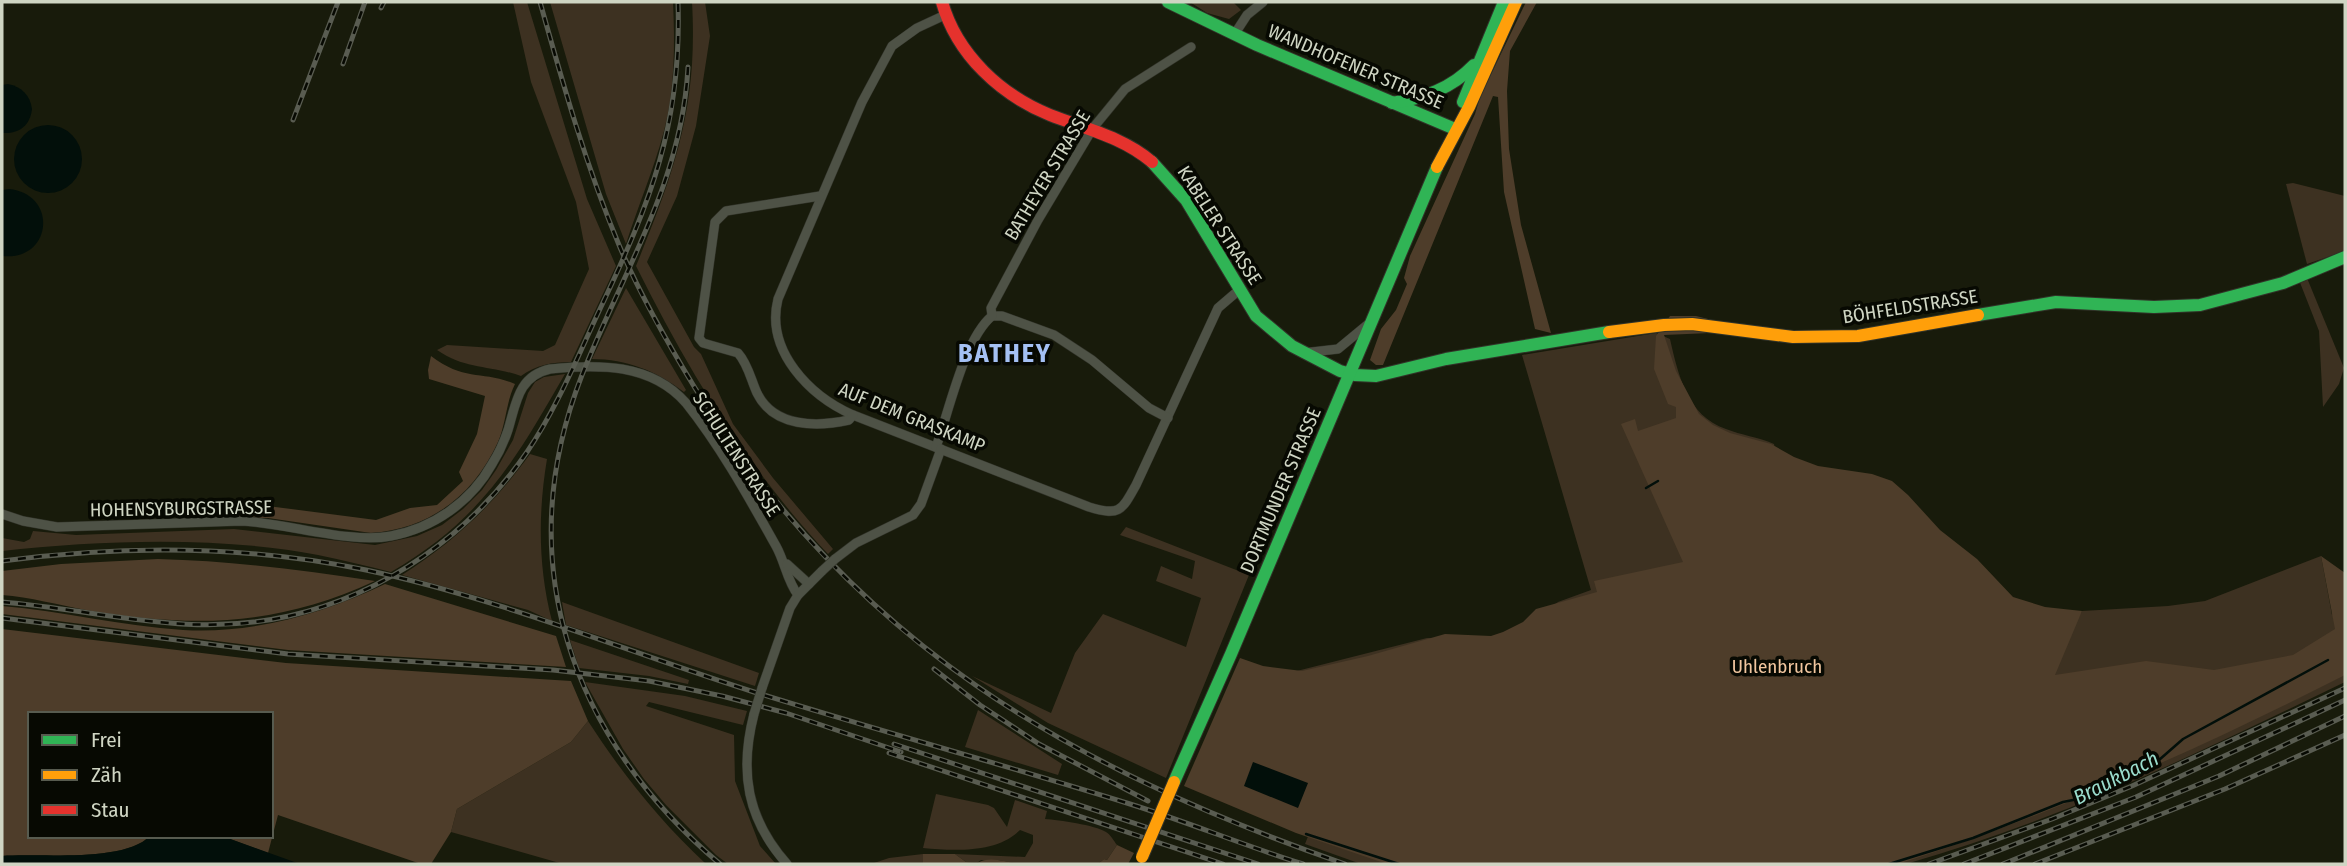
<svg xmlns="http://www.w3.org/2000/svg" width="2347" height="866" font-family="'Fira Sans Condensed',sans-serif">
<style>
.green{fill:#3d3121}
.forest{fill:#4e3d2a}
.water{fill:#020f0a}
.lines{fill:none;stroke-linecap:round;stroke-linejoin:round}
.stream{stroke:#020f0a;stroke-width:2.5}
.street-casing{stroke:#313329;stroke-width:10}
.fast-casing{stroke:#313329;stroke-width:14}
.slow-casing{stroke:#313329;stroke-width:14}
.jam-casing{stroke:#313329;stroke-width:14}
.street{stroke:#4e5246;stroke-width:9}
.fast{stroke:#30b455;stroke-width:12}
.slow{stroke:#ff9f0a;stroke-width:12}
.jam{stroke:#e5322d;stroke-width:12}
.rail-casing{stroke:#595c51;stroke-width:5}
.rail{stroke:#070902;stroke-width:2.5;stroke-dasharray:8;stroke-linecap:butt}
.street-bridge-casing{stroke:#313329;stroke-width:10;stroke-linecap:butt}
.slow-bridge-casing{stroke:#313329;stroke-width:14;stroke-linecap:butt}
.street-bridge{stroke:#4e5246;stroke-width:9}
.slow-bridge{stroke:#ff9f0a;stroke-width:12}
.labels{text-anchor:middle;stroke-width:7;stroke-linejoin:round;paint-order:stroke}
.street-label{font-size:19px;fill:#cfd5c3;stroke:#070902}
.park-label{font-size:19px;fill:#f1c69f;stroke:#070902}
.water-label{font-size:21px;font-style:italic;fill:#9adccc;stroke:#070902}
.district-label{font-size:26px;font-weight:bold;letter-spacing:2px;fill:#a4c0f4;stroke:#070902}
</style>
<rect width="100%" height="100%" fill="#181b0b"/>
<g class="green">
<path d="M 513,2 L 527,2 L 587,199 L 616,266 L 571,362 C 552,362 536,365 521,376 C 490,365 466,370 437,350 L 447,345 L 543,351 L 555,345 L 589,269 L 576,202 L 531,82 Z"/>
<path d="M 550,2 L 673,2 C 675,45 675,89 664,131 C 654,169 638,206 626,244 L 606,194 Z"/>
<path d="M 692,2 L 705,2 L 710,36 L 696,126 L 677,196 L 647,262 L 694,347 L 701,354 L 733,424 L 773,478 L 833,549 L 828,554 C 746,467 689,372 636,266 C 675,170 698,107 692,2 Z"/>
<path d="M 1190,2 L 1233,2 L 1241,10 L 1229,19 L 1207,13 Z"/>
<path d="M 2293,183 L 2345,196 L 2345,251 L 2307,264 L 2286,184 Z"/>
<path d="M 2307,278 L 2344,368 L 2339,384 L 2323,407 L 2319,331 L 2299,280 Z"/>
<path d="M 626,288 L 686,390 L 684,392 C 656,371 627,359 592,359 Z"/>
<path d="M 1656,333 L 1670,339 C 1678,374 1687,416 1726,429 C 1741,435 1758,437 1774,444 L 1775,449 L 2007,596 L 2077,620 L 2082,611 L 2168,606 L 2205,601 L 2321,556 L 2332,615 L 2345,583 L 2345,682 C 2203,751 2059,821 1906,864 L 1361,864 L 1305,844 L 1334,770 L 1285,674 L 1427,638 L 1496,639 L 1526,625 L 1558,602 L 1591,590 L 1522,355 Z"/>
<path d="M 565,374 C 515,461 481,520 391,572 C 367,566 343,560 318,555 C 221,536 100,540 2,551 L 2,538 L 24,542 L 30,539 L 33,531 L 76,535 L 234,529 L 375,545 L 417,536 L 442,525 L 463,509 L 482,490 L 496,470 L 513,440 L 528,393 L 535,382 L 544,377 Z"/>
<path d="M 530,454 L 547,459 C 538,513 538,567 552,621 L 528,610 L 402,575 C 455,541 493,505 530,454 Z"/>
<path d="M 1126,527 L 1249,575 L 1166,778 L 1048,723 L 972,676 L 1051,713 L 1075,653 L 1103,614 L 1186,647 L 1201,598 L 1156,581 L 1161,566 L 1192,579 L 1195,561 L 1120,535 Z"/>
<path d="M 562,602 L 759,673 L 755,686 L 566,625 Z"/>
<path d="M 570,640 L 689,680 L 688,684 L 649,676 L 579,668 Z"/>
<path d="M 585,682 L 685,696 L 747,711 L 743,725 L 649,702 L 646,706 L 734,735 L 735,781 L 760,846 L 776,864 L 728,864 L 716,855 L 666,805 L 644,779 L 623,749 Z"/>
<path d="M 978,710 L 1062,764 L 1058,775 L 965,747 Z"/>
<path d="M 588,721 C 623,775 659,820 706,864 L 563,864 L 451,832 L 457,809 L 571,742 Z"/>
<path d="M 936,794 L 988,805 L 994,808 L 1007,827 L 1015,800 L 1047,811 L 1045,819 C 1059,820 1095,825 1106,832 C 1110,834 1114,841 1117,845 L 1107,860 L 1104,859 L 1098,864 L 1017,864 L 999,860 L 981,860 L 977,863 L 966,862 L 955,854 L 1025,857 L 1033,843 L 1033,835 L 1020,830 C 997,853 955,851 923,848 Z"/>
<path d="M 923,854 L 923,864 L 871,864 L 889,858 Z"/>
</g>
<g class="forest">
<path d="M 1526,2 L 1537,2 L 1510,51 L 1507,91 L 1509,149 L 1521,225 L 1551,333 L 1535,329 L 1504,192 L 1498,97 L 1493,96 L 1383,365 L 1376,365 L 1370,360 L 1381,329 L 1396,310 L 1407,284 L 1404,278 L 1410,256 L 1475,114 L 1480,97 Z"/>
<path d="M 1670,316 L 1696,316 L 1720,322 L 1710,333 L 1664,335 L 1676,371 L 1699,414 L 1713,425 L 1730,433 L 1771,444 L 1794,457 L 1818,466 L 1872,474 L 1892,481 L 1908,495 L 1940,530 L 1977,559 L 2013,597 L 2045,607 L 2082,611 L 2055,675 L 2146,661 L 2214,670 L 2293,655 L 2335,629 L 2321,556 L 2345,573 L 2345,675 C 2201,748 2052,815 1898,864 L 1387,864 L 1296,833 L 1184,786 L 1240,658 L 1263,666 L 1302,671 L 1368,656 L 1445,634 L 1491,636 L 1503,632 L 1523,622 L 1536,609 L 1597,592 L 1594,581 L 1683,562 L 1621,424 L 1635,419 L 1638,431 L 1676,418 L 1676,407 L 1668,404 L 1654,369 L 1656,336 Z"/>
<path d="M 431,356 C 465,382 482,370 515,384 C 506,402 506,424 498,442 C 474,495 430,529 371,533 L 268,518 L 213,517 L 214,499 L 376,520 L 410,508 L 437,505 L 463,481 L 459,472 L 477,434 L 485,396 L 429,379 L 428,370 Z"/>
<path d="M 158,559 C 233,561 301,570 375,581 C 275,627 193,628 86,610 C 58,605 30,597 2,595 L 2,571 L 61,564 Z"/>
<path d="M 385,584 L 556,636 L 566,667 L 288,650 L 2,614 L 2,606 C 62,611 122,626 183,630 C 254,634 322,614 385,584 Z"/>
<path d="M 2,629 L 286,663 L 571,681 L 588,721 L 571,742 L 457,809 L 451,832 L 431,864 L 421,864 L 278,815 L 268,853 L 222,836 L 271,836 L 271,714 L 30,714 L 30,836 L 150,836 C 123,863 40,853 2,856 Z"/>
<path d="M 1117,845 L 1134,853 L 1128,864 L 1098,864 L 1104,859 L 1107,860 Z"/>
<path d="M 923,854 L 955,854 L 966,862 L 977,863 C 989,856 1004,861 1017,864 L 923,864 Z"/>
</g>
<g class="water">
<path d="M 8,84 C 22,87 30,95 32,109 C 30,126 19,134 2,133 L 2,85 Z"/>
<circle cx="48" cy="159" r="34"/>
<path d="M 9,189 C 59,194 52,262 2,256 L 2,190 Z"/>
<path d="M 1253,762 L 1308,783 L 1298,808 L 1244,786 Z"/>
<path d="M 150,836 L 222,836 L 300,864 L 2,864 L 2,856 C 39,853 124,863 150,836 Z"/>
</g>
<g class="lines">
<g class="stream">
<path d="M 1646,488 L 1658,481"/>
<path d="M 1306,834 L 1399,864"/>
<path d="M 1889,864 L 1973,838 L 2063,802 L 2083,798 L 2145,768 L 2159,760 L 2183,739 L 2328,660"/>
</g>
<defs>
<g id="street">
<path d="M 945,15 L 917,28 L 892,46 L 862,102 L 778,299 C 765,351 810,396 853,415 L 1089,507 C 1119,516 1121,512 1136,485 L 1218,308 L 1239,290"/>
<path d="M 1234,35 L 1247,15 L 1263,2"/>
<path d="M 820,196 L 726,211 L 715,222 L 699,338 L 703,343 L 738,353 C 748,364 751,380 757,393 C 774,428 818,427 849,420 L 853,415"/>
<path d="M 992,316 L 1002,316 L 1054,335 L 1092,360 L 1149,408 L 1168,418"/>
<path d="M 1303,353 L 1338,349 L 1367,325"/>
<path d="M 936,447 C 949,412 964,339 992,316 L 991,308 L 1038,220 L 1093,128 L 1125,89 L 1191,47"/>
<path d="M 2,514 L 23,521 L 57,527 L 242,521 C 287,523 350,544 391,536 C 433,528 471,502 492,464 C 499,453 504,442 508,430 C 516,404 518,376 550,369 C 598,364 651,363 686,403 C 721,447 749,498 776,546 C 785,562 787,581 798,595"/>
<path d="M 835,559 L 856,543 L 913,515 L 921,504 L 941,449"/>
<path d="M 787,564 L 809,584"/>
<path d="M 762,688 L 790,608 L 798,595 L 822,571"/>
<path d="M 754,714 C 739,772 747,819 787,864"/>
</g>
<g id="fast">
<path d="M 1168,2 L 1257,45 L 1455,129"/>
<path d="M 1463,102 L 1504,2"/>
<path d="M 1392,103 C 1424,98 1451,89 1474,65"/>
<path d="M 1152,162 L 1186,200 L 1256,316 L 1292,346 L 1340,371 L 1355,375 L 1376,376 L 1446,359 L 1609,332"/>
<path d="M 1978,315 L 2056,302 L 2154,307 L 2200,305 L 2283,283 L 2345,257"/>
<path d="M 1174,782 L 1231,654 L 1437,167"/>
</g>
<g id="slow">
<path d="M 1437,167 L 1469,107 L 1516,2"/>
<path d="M 1609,332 L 1664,325 L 1692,324 L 1793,337 L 1858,336 L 1978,315"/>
</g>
<path id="jam" d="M 942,2 C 957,55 1001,95 1050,115 C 1086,129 1123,137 1152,162"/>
</defs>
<use href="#street" class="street-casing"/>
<use href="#fast" class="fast-casing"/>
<use href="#slow" class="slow-casing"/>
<use href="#jam" class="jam-casing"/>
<use href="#street" class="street"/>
<use href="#fast" class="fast"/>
<use href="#slow" class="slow"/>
<use href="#jam" class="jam"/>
<defs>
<g id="rail">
<path d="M 540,2 C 563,84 586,166 619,245 C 640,295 667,342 695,388 C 853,642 1069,768 1345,864"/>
<path d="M 381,8 L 384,2"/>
<path d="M 343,64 L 365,2"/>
<path d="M 688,67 C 682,182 623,271 582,375 C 509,562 571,738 720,864"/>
<path d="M 293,120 L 338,2"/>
<path d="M 2,561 C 123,545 246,545 366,570 C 498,598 625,651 754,692 C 879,731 1005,765 1130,804 C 1188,822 1245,846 1303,864"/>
<path d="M 2,602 C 101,610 188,639 289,616 C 385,594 471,534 527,452 C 557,408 577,358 600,309 C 651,201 682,124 678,2"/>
<path d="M 2,618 L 288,654 L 553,670 L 649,681 L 722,696 L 786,713 L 901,752"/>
<path d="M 934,669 L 980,705 L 1039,744 L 1148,801"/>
<path d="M 894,744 L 1258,864"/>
<path d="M 889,753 L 1223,864"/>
<path d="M 1929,864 L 2052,819 L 2132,786 L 2345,688"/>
<path d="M 1964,864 L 2136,797 L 2345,700"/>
<path d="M 2003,864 L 2219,776 L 2345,716"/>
<path d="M 2035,864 L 2225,789 L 2345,735"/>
</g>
</defs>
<use href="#rail" class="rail-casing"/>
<use href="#rail" class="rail"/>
<defs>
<g id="street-bridge">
<path d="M 822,571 L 835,559"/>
<path d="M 754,714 L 762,688"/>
</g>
<path id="slow-bridge" d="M 1142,857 L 1174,782"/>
</defs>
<use href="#street-bridge" class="street-bridge-casing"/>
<use href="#slow-bridge" class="slow-bridge-casing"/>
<use href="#street-bridge" class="street-bridge"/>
<use href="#slow-bridge" class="slow-bridge"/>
</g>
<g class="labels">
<g class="street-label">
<text transform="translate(1356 66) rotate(23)" y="7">WANDHOFENER STRASSE</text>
<text transform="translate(1047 175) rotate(-59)" y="7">BATHEYER STRASSE</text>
<text transform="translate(1220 225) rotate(57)" y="7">KABELER STRASSE</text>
<text transform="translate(1910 306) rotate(-9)" y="7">BÖHFELDSTRASSE</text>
<text transform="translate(912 417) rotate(22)" y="7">AUF DEM GRASKAMP</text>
<text transform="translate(737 454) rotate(57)" y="7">SCHULTENSTRASSE</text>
<text transform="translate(1280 490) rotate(-67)" y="7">DORTMUNDER STRASSE</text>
<text transform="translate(181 508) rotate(-1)" y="7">HOHENSYBURGSTRASSE</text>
</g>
<g class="park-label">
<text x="1777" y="673">Uhlenbruch</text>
</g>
<g class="water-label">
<text transform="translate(2116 778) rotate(-27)" y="7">Braukbach</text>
</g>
<g class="district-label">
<text x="1005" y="362">BATHEY</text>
</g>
</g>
<rect width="2347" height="866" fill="none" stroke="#cfd5c3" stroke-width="7"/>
<rect x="28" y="712" width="245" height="126" fill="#070902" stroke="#575b4f" stroke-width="2"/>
<rect x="42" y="735" width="35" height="10" fill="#30b455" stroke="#575b4f" stroke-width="2"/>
<text x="91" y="747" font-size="21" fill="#cfd5c3">Frei</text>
<rect x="42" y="770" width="35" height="10" fill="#ff9f0a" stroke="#575b4f" stroke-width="2"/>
<text x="91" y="782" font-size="21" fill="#cfd5c3">Zäh</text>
<rect x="42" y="805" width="35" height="10" fill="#e5322d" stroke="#575b4f" stroke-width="2"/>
<text x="91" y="817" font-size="21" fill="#cfd5c3">Stau</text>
</svg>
